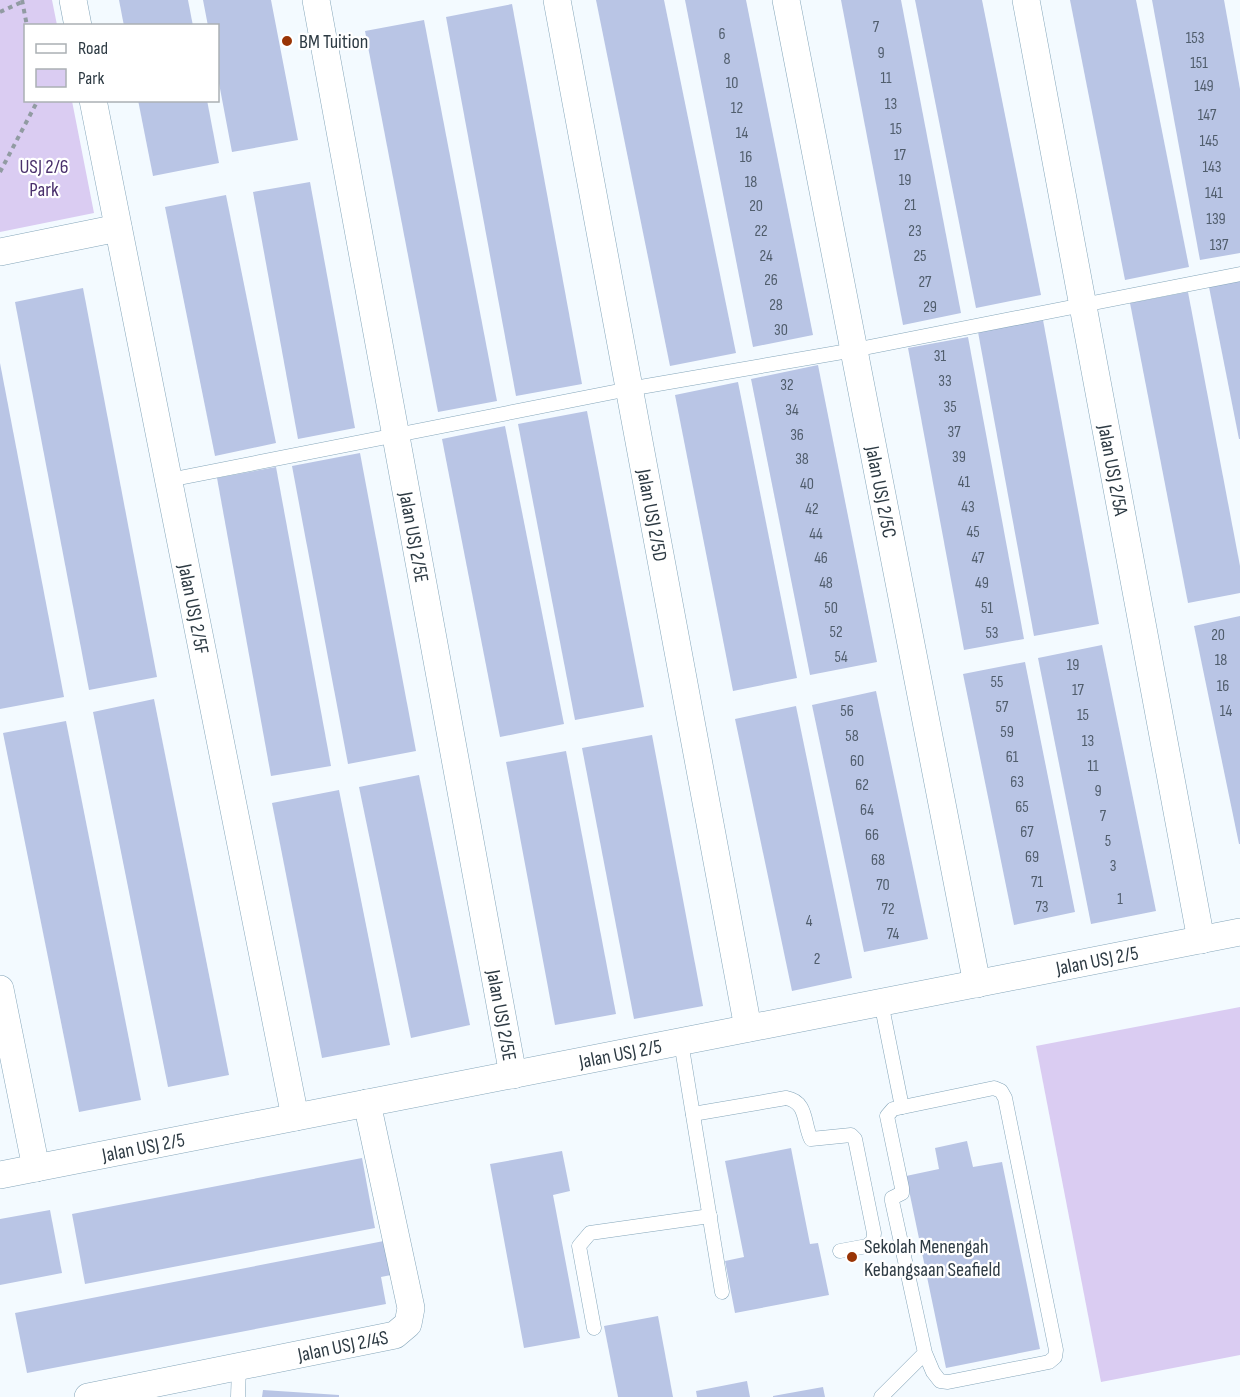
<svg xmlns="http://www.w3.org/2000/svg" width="1240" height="1397" font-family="'Sofia Sans Condensed',sans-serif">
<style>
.green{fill:#daccf2}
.building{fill:#b9c5e5}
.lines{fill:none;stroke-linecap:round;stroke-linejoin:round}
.service-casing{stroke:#85a6ba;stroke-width:15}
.minor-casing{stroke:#85a6ba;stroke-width:28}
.path{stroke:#919ba2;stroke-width:4;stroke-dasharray:4.5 4.5;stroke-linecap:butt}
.service{stroke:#fff;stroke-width:14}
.minor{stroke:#fff;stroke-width:27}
.poi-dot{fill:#993405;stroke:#fff;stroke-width:2}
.labels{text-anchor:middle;stroke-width:4.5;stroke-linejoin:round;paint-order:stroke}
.number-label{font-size:16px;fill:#505d6c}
.poi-label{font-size:20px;fill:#2d3a43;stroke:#fff;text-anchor:start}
.park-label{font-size:20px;fill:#4a306c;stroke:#fff}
.street-label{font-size:20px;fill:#2d3a43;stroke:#fff}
</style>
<rect width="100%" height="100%" fill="#f3faff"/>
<g class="green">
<path d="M 0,0 L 52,0 L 57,25 L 26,26 L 26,100 L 72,101 L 94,213 L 0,232 Z"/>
<path d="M 1240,1007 L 1240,1355 L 1101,1382 L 1036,1046 Z"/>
</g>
<g class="building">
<path d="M 119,0 L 188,0 L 193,26 L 124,26 Z"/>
<path d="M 203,0 L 271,0 L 298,140 L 232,152 L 218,78 L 218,26 L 208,26 Z"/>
<path d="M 596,0 L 664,0 L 736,353 L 670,366 Z"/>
<path d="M 685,0 L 746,0 L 813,335 L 753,347 Z"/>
<path d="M 841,0 L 901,0 L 961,313 L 903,325 Z"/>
<path d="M 915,0 L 982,0 L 1041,295 L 976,308 Z"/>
<path d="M 1070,0 L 1136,0 L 1189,267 L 1125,280 Z"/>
<path d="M 1152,0 L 1224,0 L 1240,89 L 1240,253 L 1200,260 Z"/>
<path d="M 512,4 L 582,384 L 516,396 L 446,17 Z"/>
<path d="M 424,20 L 497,401 L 438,412 L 365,31 Z"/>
<path d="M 138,100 L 207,100 L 219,163 L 153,176 Z"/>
<path d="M 310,182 L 355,428 L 298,439 L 253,192 Z"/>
<path d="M 226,195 L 276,443 L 215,456 L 165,207 Z"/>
<path d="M 1240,281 L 1240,439 L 1239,439 L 1209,287 Z"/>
<path d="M 83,288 L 157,677 L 89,690 L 15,302 Z"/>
<path d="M 1188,292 L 1240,566 L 1240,593 L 1188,603 L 1130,303 Z"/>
<path d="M 1043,320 L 1099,624 L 1034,636 L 978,332 Z"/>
<path d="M 968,337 L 1024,639 L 964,650 L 908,348 Z"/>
<path d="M 0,363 L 64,697 L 0,709 Z"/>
<path d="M 818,365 L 877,662 L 810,675 L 751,379 Z"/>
<path d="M 738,382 L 797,678 L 733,691 L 675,395 Z"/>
<path d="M 587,411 L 644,707 L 575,720 L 518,424 Z"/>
<path d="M 505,426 L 564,724 L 500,737 L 442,439 Z"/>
<path d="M 360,453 L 416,751 L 348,764 L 292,466 Z"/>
<path d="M 276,467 L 331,766 L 271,776 L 217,478 Z"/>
<path d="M 1240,616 L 1240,844 L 1239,844 L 1194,626 Z"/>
<path d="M 1102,645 L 1156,911 L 1091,924 L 1038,658 Z"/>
<path d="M 1025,662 L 1075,912 L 1014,925 L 963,674 Z"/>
<path d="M 876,691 L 928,939 L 864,952 L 812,705 Z"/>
<path d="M 154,699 L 229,1075 L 168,1087 L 93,712 Z"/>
<path d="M 796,706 L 852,978 L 792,991 L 735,719 Z"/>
<path d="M 66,721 L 141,1100 L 79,1112 L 3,733 Z"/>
<path d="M 652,735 L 703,1006 L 634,1019 L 582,748 Z"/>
<path d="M 566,751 L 616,1014 L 555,1025 L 506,762 Z"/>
<path d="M 419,775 L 470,1025 L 411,1038 L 359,787 Z"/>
<path d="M 339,790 L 390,1045 L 322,1058 L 272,803 Z"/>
<path d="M 967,1141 L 973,1167 L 1002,1162 L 1040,1349 L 946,1368 L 906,1176 L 939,1169 L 935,1148 Z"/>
<path d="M 791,1148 L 810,1244 L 818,1243 L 829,1295 L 735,1313 L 725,1261 L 744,1257 L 725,1161 Z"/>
<path d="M 562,1151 L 570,1191 L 553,1195 L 580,1338 L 524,1348 L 490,1164 Z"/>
<path d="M 362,1158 L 375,1228 L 85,1284 L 72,1214 Z"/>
<path d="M 50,1210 L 62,1273 L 0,1285 L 0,1219 Z"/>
<path d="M 389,1240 L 396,1274 L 381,1277 L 386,1304 L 27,1373 L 15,1313 Z"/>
<path d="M 658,1316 L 673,1397 L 618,1397 L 604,1326 Z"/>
<path d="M 747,1381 L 750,1397 L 697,1397 L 696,1391 Z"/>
<path d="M 823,1387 L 825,1397 L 773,1397 L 773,1396 Z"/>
<path d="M 263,1390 L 339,1395 L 339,1397 L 262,1397 Z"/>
</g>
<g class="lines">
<defs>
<g id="service">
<path d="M 169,480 L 629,389 L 854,350 L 1240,274"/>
<path d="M 881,1002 L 902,1107"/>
<path d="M 681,1042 L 722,1292"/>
<path d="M 693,1114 L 786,1098 C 808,1102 803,1123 811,1139 L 851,1135 L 855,1139 L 874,1233 L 873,1241 L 867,1246 L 840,1251"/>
<path d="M 594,1328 L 579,1246 L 590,1233 L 710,1216"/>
<path d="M 238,1397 L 239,1366"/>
<path d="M 881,1397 L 925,1353 L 933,1372 L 940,1381 L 948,1382 L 1049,1362 L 1055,1357 L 1056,1350 L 1005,1098 L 1001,1091 L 994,1088 L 893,1109 L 887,1116 L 902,1188 L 902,1193 L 892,1198 L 892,1201 L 925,1353"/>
</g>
<g id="minor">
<path d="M 73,0 L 78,26"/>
<path id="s1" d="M 316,0 L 513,1075"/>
<path id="s2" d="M 557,0 L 748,1028"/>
<path id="s3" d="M 786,0 L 977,984"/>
<path id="s4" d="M 1026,0 L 1201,940"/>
<path id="s5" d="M 93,100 L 295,1117"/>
<path d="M 0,252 L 118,228"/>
<path d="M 0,989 L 36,1168"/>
<path id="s6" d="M 0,1175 L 1240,932"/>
<path id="s7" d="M 88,1397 L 395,1335 L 408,1324 L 411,1308 L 367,1103"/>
</g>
</defs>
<use href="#service" class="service-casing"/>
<use href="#minor" class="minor-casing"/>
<g class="path">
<path d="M 22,0 L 27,26"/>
<path d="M 0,12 L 22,2"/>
<path d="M 0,172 L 38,100"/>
</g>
<use href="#service" class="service"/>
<use href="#minor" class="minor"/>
</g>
<g class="poi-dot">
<circle cx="287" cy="41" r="6"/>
<circle cx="852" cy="1257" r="6"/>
</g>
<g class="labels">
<g class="number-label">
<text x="876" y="32">7</text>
<text x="722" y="39">6</text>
<text x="1195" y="43">153</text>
<text x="881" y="58">9</text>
<text x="727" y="64">8</text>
<text x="1199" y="68">151</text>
<text x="886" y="83">11</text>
<text x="732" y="88">10</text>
<text x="1204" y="91">149</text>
<text x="891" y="109">13</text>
<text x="737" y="113">12</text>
<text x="1207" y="120">147</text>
<text x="896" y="134">15</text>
<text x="742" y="138">14</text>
<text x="1209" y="146">145</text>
<text x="900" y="160">17</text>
<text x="746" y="162">16</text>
<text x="1212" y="172">143</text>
<text x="905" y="185">19</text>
<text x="751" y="187">18</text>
<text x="1214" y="198">141</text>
<text x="910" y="210">21</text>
<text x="756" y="211">20</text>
<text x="1216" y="224">139</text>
<text x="761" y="236">22</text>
<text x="915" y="236">23</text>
<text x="1219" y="250">137</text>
<text x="766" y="261">24</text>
<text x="920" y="261">25</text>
<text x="771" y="285">26</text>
<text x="925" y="287">27</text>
<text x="776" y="310">28</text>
<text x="930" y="312">29</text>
<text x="781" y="335">30</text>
<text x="940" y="361">31</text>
<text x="945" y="386">33</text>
<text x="787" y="390">32</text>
<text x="950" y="412">35</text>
<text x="792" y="415">34</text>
<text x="954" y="437">37</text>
<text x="797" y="440">36</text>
<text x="959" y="462">39</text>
<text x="802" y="464">38</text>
<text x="964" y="487">41</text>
<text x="807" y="489">40</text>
<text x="968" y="512">43</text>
<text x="812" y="514">42</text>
<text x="973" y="537">45</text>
<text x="816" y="539">44</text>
<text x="821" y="563">46</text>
<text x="978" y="563">47</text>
<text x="826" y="588">48</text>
<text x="982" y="588">49</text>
<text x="831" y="613">50</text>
<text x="987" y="613">51</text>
<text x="836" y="637">52</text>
<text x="992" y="638">53</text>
<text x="1218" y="640">20</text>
<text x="841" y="662">54</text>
<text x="1221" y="665">18</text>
<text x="1073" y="670">19</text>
<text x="997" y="687">55</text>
<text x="1223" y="691">16</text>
<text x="1078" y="695">17</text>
<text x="1002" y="712">57</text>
<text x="847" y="716">56</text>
<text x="1226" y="716">14</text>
<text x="1083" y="720">15</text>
<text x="1007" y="737">59</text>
<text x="852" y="741">58</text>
<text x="1088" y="746">13</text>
<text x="1012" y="762">61</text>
<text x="857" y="766">60</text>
<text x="1093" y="771">11</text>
<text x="1017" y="787">63</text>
<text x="862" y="790">62</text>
<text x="1098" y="796">9</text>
<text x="1022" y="812">65</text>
<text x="867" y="815">64</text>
<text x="1103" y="821">7</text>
<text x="1027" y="837">67</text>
<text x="872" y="840">66</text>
<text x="1108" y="846">5</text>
<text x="1032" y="862">69</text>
<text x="878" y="865">68</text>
<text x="1113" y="871">3</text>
<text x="1037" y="887">71</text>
<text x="883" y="890">70</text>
<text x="1120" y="904">1</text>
<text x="1042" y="912">73</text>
<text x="888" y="914">72</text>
<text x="809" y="926">4</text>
<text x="893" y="939">74</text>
<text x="817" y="964">2</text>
</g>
<g class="poi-label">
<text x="299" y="48">BM Tuition</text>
<text x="864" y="1253">Sekolah Menengah<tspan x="864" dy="23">Kebangsaan Seafield</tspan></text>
</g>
<g class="park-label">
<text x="44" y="173">USJ 2/6<tspan x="44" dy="23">Park</tspan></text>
</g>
<g class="street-label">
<text dy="7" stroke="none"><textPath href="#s4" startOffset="478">Jalan USJ 2/5A</textPath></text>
<text dy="7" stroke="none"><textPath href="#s3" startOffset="501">Jalan USJ 2/5C</textPath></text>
<text dy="7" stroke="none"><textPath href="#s2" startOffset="524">Jalan USJ 2/5D</textPath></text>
<text dy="7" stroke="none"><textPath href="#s1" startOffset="546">Jalan USJ 2/5E</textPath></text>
<text dy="7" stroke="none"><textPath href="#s5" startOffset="519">Jalan USJ 2/5F</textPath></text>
<text dy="7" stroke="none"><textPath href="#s6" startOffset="1118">Jalan USJ 2/5</textPath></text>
<text dy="7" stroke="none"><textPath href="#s1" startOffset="1032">Jalan USJ 2/5E</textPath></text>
<text dy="7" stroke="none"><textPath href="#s6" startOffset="632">Jalan USJ 2/5</textPath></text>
<text dy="7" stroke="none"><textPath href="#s6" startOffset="146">Jalan USJ 2/5</textPath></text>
<text dy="7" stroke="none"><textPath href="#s7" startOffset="260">Jalan USJ 2/4S</textPath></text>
</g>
</g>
<rect x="24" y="24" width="195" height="78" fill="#ffffff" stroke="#abb0b4" stroke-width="1.5"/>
<rect x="36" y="44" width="30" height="9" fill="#ffffff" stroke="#abb0b4" stroke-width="1.5"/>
<text x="78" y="54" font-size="18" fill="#2d3a43">Road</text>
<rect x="36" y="69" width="30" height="18" fill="#daccf2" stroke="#abb0b4" stroke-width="1.5"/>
<text x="78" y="84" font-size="18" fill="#2d3a43">Park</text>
</svg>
